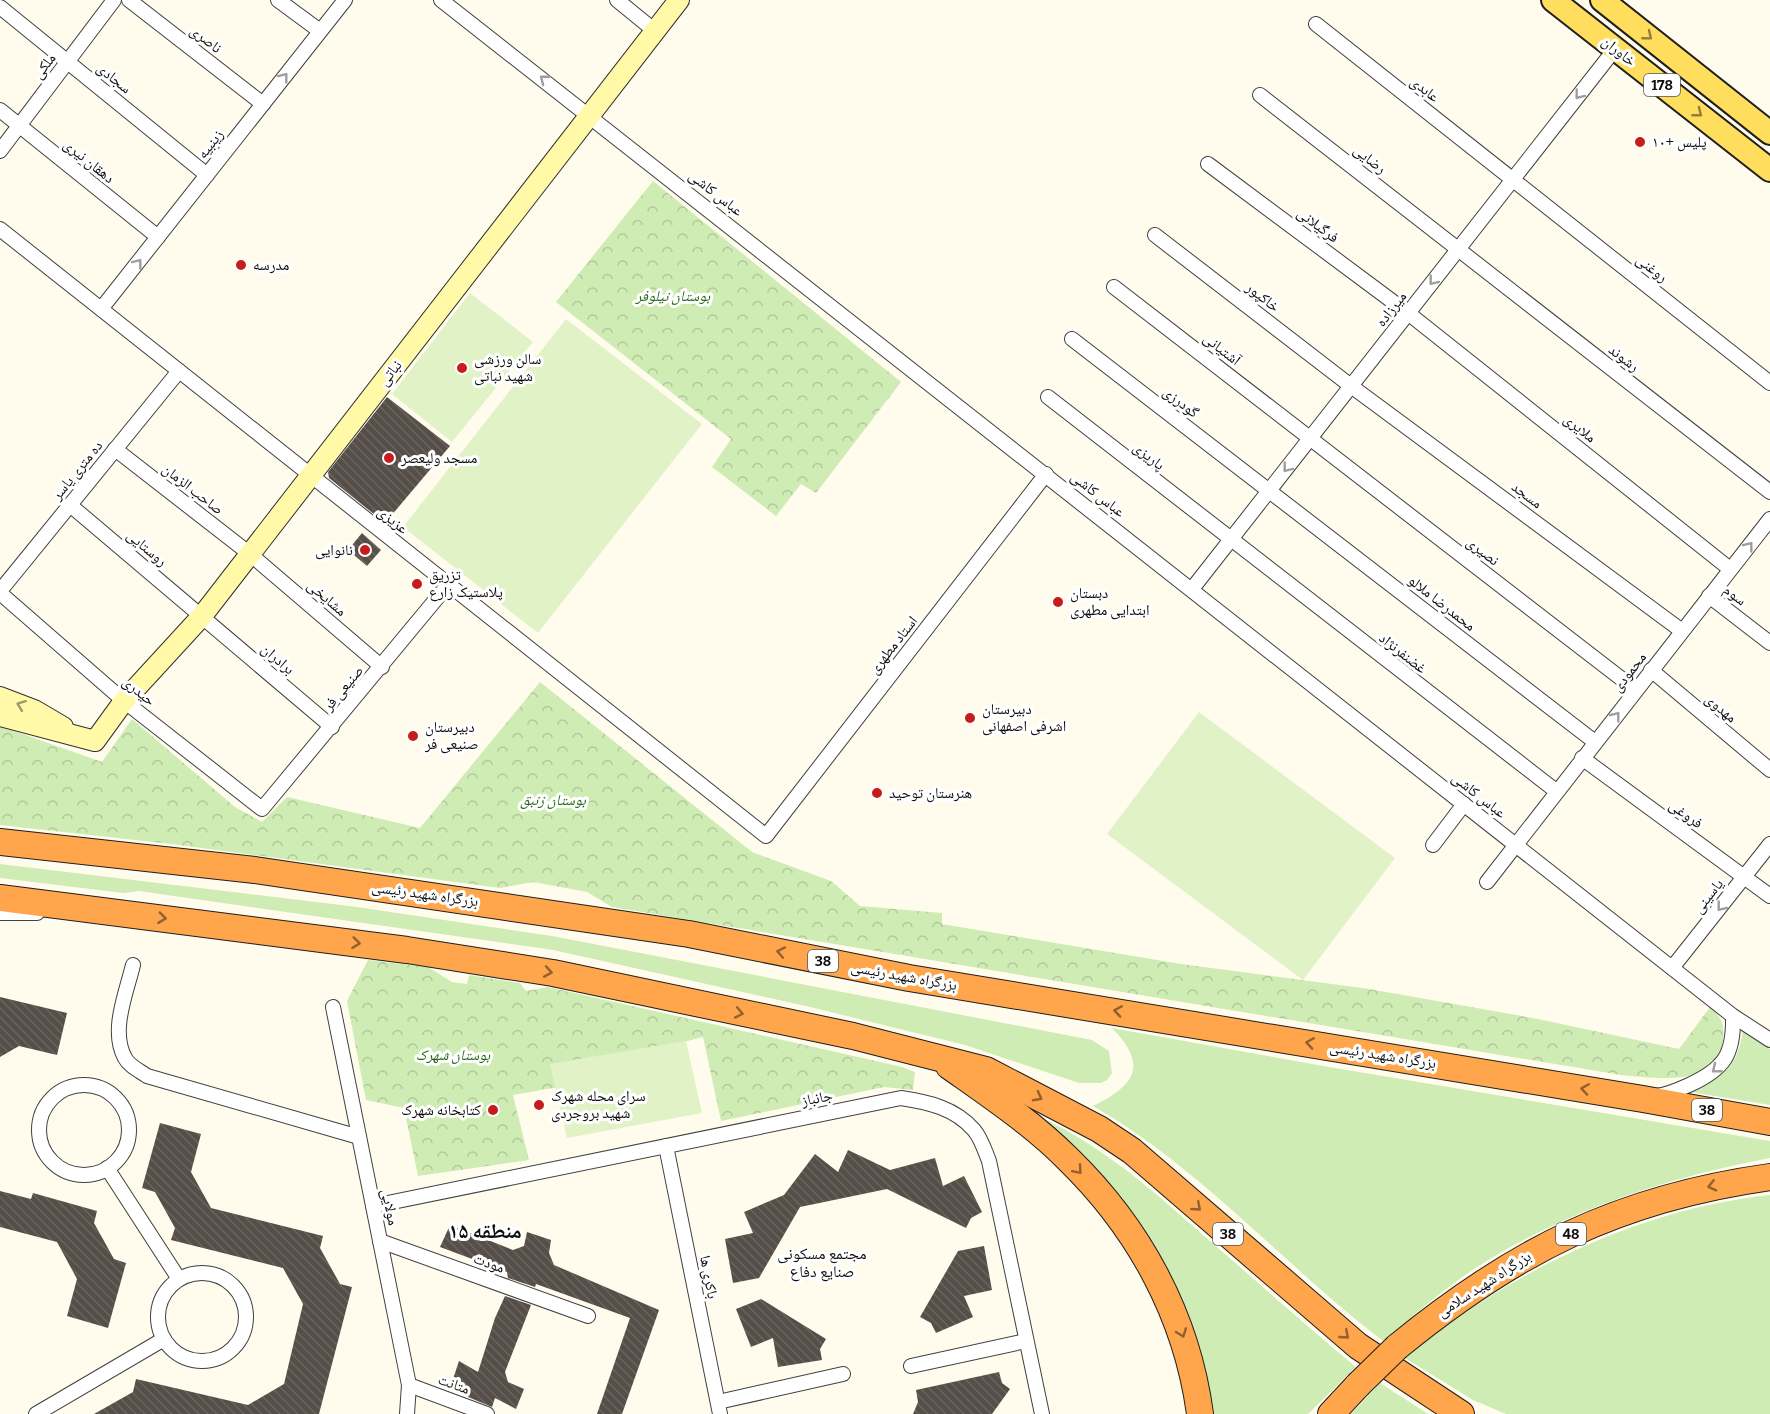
<svg xmlns="http://www.w3.org/2000/svg" width="1770" height="1414" font-family="Bitter,'Noto Naskh Arabic',serif">
<style>
.grass{fill:#cfecb4}
.park{fill:url(#park-crowns)}
.pitch{fill:#e1f3c6}
.building{fill:url(#building-back-hatch)}
.lines{fill:none;stroke-linecap:round;stroke-linejoin:round}
.street-casing{stroke:#404040;stroke-width:16}
.secondary-casing{stroke:#2f2f2f;stroke-width:22}
.primary-casing{stroke:#1e1e1e;stroke-width:26}
.highway-casing{stroke:#1e1e1e;stroke-width:28}
.street{stroke:#fff;stroke-width:14}
.secondary{stroke:#fff9a8;stroke-width:20}
.primary{stroke:#ffde5d;stroke-width:22}
.highway{stroke:#ffa54b;stroke-width:26}
.highway-bridge-casing{stroke:#1e1e1e;stroke-width:28;stroke-linecap:butt}
.highway-bridge{stroke:#ffa54b;stroke-width:26}
.oneway{stroke:#928039}
.oneway2{stroke:#9e9e9e}
.oneway3{stroke:#9e9b6a}
.oneway4{stroke:#92612f}
.poi-dot{fill:#c71b1c;stroke:#fff;stroke-width:2}
.labels{text-anchor:middle;stroke-width:6;stroke-linejoin:round;paint-order:stroke}
.shield{fill:#fff;stroke:#565656;stroke-width:1.5}
.shield-label{font-size:14px;font-weight:bold;fill:#0d0d0d}
.street-label{font-size:15px;fill:#0d0d0d;stroke:#fff}
.poi-label{font-size:15px;fill:#0d0d0d;stroke:#fff;text-anchor:start}
.park-label{font-size:15px;font-style:italic;fill:#266919;stroke:#fff}
.neighbourhood-label{font-size:16px;fill:#0d0d0d;stroke:#fff}
.district-label{font-size:21px;font-weight:bold;fill:#0d0d0d;stroke:#fff}
</style>
<defs>
<pattern id="park-crowns" width="20" height="18" patternUnits="userSpaceOnUse" patternTransform="scale(1.5)"><rect width="20" height="18" fill="#cfecb4"/><path d="M2 6a3 3 0 1 1 6 0M12 15a3 3 0 1 1 6 0" fill="none" stroke="#b1c99a"/></pattern>
<pattern id="building-back-hatch" width="6" height="6" patternUnits="userSpaceOnUse" patternTransform="scale(1.5)"><rect width="6" height="6" fill="#564e48"/><path d="M-1 5l2 2M0 0l6 6M5-1l2 2" fill="none" stroke="#69635e"/></pattern>
</defs>
<rect width="100%" height="100%" fill="#fffced"/>
<g class="grass">
<path d="M 0,864 L 357,907 L 552,936 L 1092,1040 L 1109,1051 L 1112,1073 L 1107,1080 L 1101,1083 L 1079,1083 L 965,1045 L 810,1007 L 553,950 L 139,891 L 123,893 L 0,878 Z"/>
<path d="M 1112,1028 L 1329,1067 L 1770,1141 L 1770,1158 C 1666,1178 1567,1210 1477,1267 C 1444,1288 1414,1316 1383,1341 C 1285,1266 1201,1168 1093,1106 C 1135,1085 1149,1066 1112,1028 Z"/>
<path d="M 1743,1030 L 1770,1049 L 1770,1105 L 1690,1092 C 1724,1075 1737,1069 1743,1030 Z"/>
<path d="M 1024,1110 C 1093,1138 1148,1186 1203,1235 C 1254,1279 1304,1324 1356,1367 L 1308,1414 L 1207,1414 L 1186,1323 Z"/>
<path d="M 1770,1195 L 1770,1414 L 1506,1414 L 1473,1400 L 1405,1358 C 1506,1274 1637,1209 1770,1195 Z"/>
<path d="M 1380,1383 L 1428,1414 L 1351,1414 Z"/>
</g>
<g class="park">
<path d="M 653,181 L 901,382 L 816,493 L 801,484 L 776,516 L 712,467 L 731,439 L 556,302 Z"/>
<path d="M 540,682 L 752,852 L 831,881 L 860,906 L 942,913 L 942,924 L 1181,964 L 1369,989 L 1533,1018 L 1679,1049 L 1710,1007 C 1721,1016 1725,1025 1723,1040 C 1717,1089 1656,1078 1621,1075 L 612,907 L 587,892 L 533,882 L 500,888 L 171,844 L 0,825 L 0,726 L 102,762 L 132,719 L 235,807 L 262,822 L 287,797 L 420,828 Z"/>
<path d="M 368,960 L 428,967 L 452,982 L 467,984 L 469,975 L 520,983 L 526,991 L 548,987 L 902,1067 L 915,1072 L 913,1090 L 884,1087 L 721,1121 L 703,1037 L 581,1068 L 559,1087 L 513,1095 L 529,1160 L 418,1176 L 404,1108 L 366,1100 L 347,1001 Z"/>
</g>
<g class="pitch">
<path d="M 470,293 L 533,342 L 452,442 L 392,394 Z"/>
<path d="M 566,319 L 702,424 L 538,633 L 403,527 Z"/>
<path d="M 1199,712 L 1395,858 L 1303,980 L 1107,834 Z"/>
<path d="M 686,1041 L 702,1113 L 567,1138 L 550,1064 Z"/>
</g>
<g class="building">
<path d="M 387,397 L 450,446 L 385,523 L 329,478 L 328,472 Z"/>
<path d="M 362,533 L 381,550 L 367,566 L 348,550 Z"/>
<path d="M 0,997 L 67,1013 L 57,1055 L 19,1046 L 0,1057 Z"/>
<path d="M 160,1123 L 201,1134 L 191,1172 L 211,1208 L 323,1236 L 320,1248 L 340,1284 L 352,1287 L 319,1414 L 94,1414 L 133,1392 L 136,1379 L 248,1405 L 284,1384 L 303,1304 L 283,1268 L 171,1240 L 175,1228 L 155,1192 L 142,1188 Z"/>
<path d="M 848,1150 L 890,1170 L 935,1158 L 943,1186 L 964,1176 L 982,1212 L 971,1218 L 966,1228 L 887,1189 L 800,1207 L 759,1278 L 733,1283 L 725,1239 L 753,1233 L 744,1212 L 784,1195 L 815,1154 L 838,1172 Z"/>
<path d="M 0,1191 L 31,1199 L 33,1193 L 97,1211 L 94,1223 L 114,1259 L 126,1263 L 108,1328 L 67,1316 L 77,1279 L 57,1242 L 0,1227 Z"/>
<path d="M 450,1225 L 513,1250 L 524,1246 L 527,1232 L 551,1240 L 549,1253 L 554,1265 L 659,1310 L 622,1414 L 597,1414 L 630,1318 L 536,1284 L 535,1287 L 508,1278 L 507,1272 L 440,1247 Z"/>
<path d="M 984,1246 L 992,1290 L 964,1296 L 973,1317 L 936,1333 L 931,1323 L 920,1317 L 958,1251 Z"/>
<path d="M 505,1296 L 531,1305 L 505,1372 L 508,1382 L 524,1389 L 516,1409 L 495,1398 L 492,1407 L 468,1397 L 470,1392 L 452,1382 L 459,1361 L 478,1372 L 495,1318 Z"/>
<path d="M 761,1299 L 826,1339 L 820,1349 L 822,1360 L 778,1367 L 773,1338 L 751,1347 L 736,1309 Z"/>
<path d="M 999,1372 L 1002,1383 L 1010,1389 L 992,1414 L 913,1414 L 918,1402 L 916,1390 Z"/>
</g>
<g class="lines">
<defs>
<g id="street">
<path d="M 129,0 L 263,104"/>
<path d="M 278,0 L 320,31"/>
<path d="M 441,0 L 1733,1016 L 1770,1040"/>
<path d="M 617,0 L 655,31"/>
<path d="M 0,7 L 207,175"/>
<path d="M 1316,24 L 1770,383"/>
<path d="M 1260,95 L 1770,492"/>
<path d="M 0,110 L 158,237"/>
<path d="M 0,151 L 114,0"/>
<path d="M 1208,164 L 1408,313 L 1730,569"/>
<path d="M 0,229 L 766,836 L 1046,474"/>
<path d="M 1155,235 L 1351,386 L 1682,631"/>
<path d="M 1114,287 L 1636,690"/>
<path d="M 101,309 L 345,0"/>
<path d="M 1072,339 L 1595,742"/>
<path d="M 1048,397 L 1556,791"/>
<path d="M 115,449 L 250,554 L 382,667"/>
<path d="M 70,505 L 332,727"/>
<path d="M 1192,589 L 1615,49"/>
<path d="M 0,591 L 179,371"/>
<path d="M 0,593 L 124,701 L 262,809 L 447,586"/>
<path d="M 1709,596 L 1770,643"/>
<path d="M 1651,670 L 1770,770"/>
<path d="M 1582,758 L 1770,896"/>
<path d="M 1433,845 L 1464,804"/>
<path d="M 1487,882 L 1770,519"/>
<path d="M 0,913 L 37,913"/>
<path d="M 133,965 C 126,994 110,1031 125,1058 C 129,1066 140,1071 147,1076 L 359,1137"/>
<path d="M 1672,968 L 1770,844"/>
<path d="M 333,1007 L 409,1385 L 407,1414"/>
<circle cx="84" cy="1130" r="45"/>
<path d="M 1657,1096 C 1669,1094 1678,1090 1689,1085 C 1724,1069 1734,1055 1733,1016"/>
<path d="M 666,1146 L 720,1414"/>
<path d="M 107,1168 L 179,1279"/>
<path d="M 373,1206 L 901,1098 C 928,1102 955,1108 974,1130 C 981,1138 985,1151 989,1161 L 1042,1414"/>
<path d="M 380,1241 L 588,1316"/>
<circle cx="202" cy="1317" r="44"/>
<path d="M 911,1366 L 1026,1341"/>
<path d="M 409,1385 L 487,1414"/>
<path d="M 718,1402 L 843,1374"/>
<path d="M 36,1414 L 164,1339"/>
</g>
<g id="secondary">
<path d="M 0,697 L 34,710 L 63,727"/>
<path d="M 0,716 L 95,741 L 124,701 L 202,616 L 679,0"/>
</g>
<g id="primary">
<path d="M 1553,0 L 1770,170"/>
<path d="M 1602,0 L 1770,133"/>
</g>
<g id="highway">
<path d="M 0,842 L 255,870 L 689,934 L 909,978 L 1643,1099 L 1770,1122"/>
<path d="M 0,898 L 407,950 L 553,973 L 853,1036 L 986,1070 L 1099,1129 L 1132,1151 L 1358,1346 L 1461,1414"/>
<path d="M 949,1066 C 990,1095 1032,1123 1068,1159 C 1139,1228 1187,1316 1200,1414"/>
<path d="M 1397,1347 C 1514,1251 1619,1198 1770,1177"/>
<path d="M 1331,1414 L 1358,1385"/>
</g>
</defs>
<use href="#street" class="street-casing"/>
<use href="#secondary" class="secondary-casing"/>
<use href="#primary" class="primary-casing"/>
<use href="#highway" class="highway-casing"/>
<use href="#street" class="street"/>
<use href="#secondary" class="secondary"/>
<use href="#primary" class="primary"/>
<use href="#highway" class="highway"/>
<defs>
<path id="highway-bridge" d="M 1358,1385 L 1397,1347"/>
</defs>
<use href="#highway-bridge" class="highway-bridge-casing"/>
<use href="#highway-bridge" class="highway-bridge"/>
</g>
<defs><path id="oneway-chevron" d="M-2-3.5L2.5 0L-2 3.5" fill="none" stroke-width="1.6" stroke-linecap="round" stroke-linejoin="round" transform="scale(1.5)"/></defs>
<g class="oneway">
<use href="#oneway-chevron" transform="translate(1648 36) rotate(39)"/>
<use href="#oneway-chevron" transform="translate(1698 113) rotate(38)"/>
</g>
<g class="oneway2">
<use href="#oneway-chevron" transform="translate(284 77) rotate(-52)"/>
<use href="#oneway-chevron" transform="translate(544 79) rotate(-142)"/>
<use href="#oneway-chevron" transform="translate(1579 95) rotate(128)"/>
<use href="#oneway-chevron" transform="translate(138 263) rotate(-52)"/>
<use href="#oneway-chevron" transform="translate(1433 281) rotate(128)"/>
<use href="#oneway-chevron" transform="translate(1287 468) rotate(128)"/>
<use href="#oneway-chevron" transform="translate(1749 546) rotate(-52)"/>
<use href="#oneway-chevron" transform="translate(1616 716) rotate(-52)"/>
<use href="#oneway-chevron" transform="translate(1721 907) rotate(128)"/>
<use href="#oneway-chevron" transform="translate(1716 1069) rotate(141)"/>
</g>
<use class="oneway3" href="#oneway-chevron" transform="translate(21 705) rotate(-159)"/>
<g class="oneway4">
<use href="#oneway-chevron" transform="translate(162 918) rotate(7)"/>
<use href="#oneway-chevron" transform="translate(356 943) rotate(7)"/>
<use href="#oneway-chevron" transform="translate(781 952) rotate(-169)"/>
<use href="#oneway-chevron" transform="translate(548 972) rotate(10)"/>
<use href="#oneway-chevron" transform="translate(1118 1011) rotate(-171)"/>
<use href="#oneway-chevron" transform="translate(739 1013) rotate(11)"/>
<use href="#oneway-chevron" transform="translate(1310 1043) rotate(-171)"/>
<use href="#oneway-chevron" transform="translate(1585 1089) rotate(-171)"/>
<use href="#oneway-chevron" transform="translate(1038 1097) rotate(28)"/>
<use href="#oneway-chevron" transform="translate(1078 1170) rotate(49)"/>
<use href="#oneway-chevron" transform="translate(1712 1186) rotate(167)"/>
<use href="#oneway-chevron" transform="translate(1197 1207) rotate(41)"/>
<use href="#oneway-chevron" transform="translate(1182 1333) rotate(70)"/>
<use href="#oneway-chevron" transform="translate(1345 1335) rotate(41)"/>
</g>
<g class="poi-dot">
<circle cx="1640" cy="142" r="6"/>
<circle cx="241" cy="265" r="6"/>
<circle cx="462" cy="368" r="6"/>
<circle cx="389" cy="458" r="6"/>
<circle cx="365" cy="550" r="6"/>
<circle cx="417" cy="584" r="6"/>
<circle cx="1058" cy="602" r="6"/>
<circle cx="970" cy="718" r="6"/>
<circle cx="413" cy="736" r="6"/>
<circle cx="877" cy="793" r="6"/>
<circle cx="539" cy="1105" r="6"/>
<circle cx="493" cy="1110" r="6"/>
</g>
<g class="labels">
<g class="shield">
<rect x="1644" y="74" width="36" height="22" rx="4.5"/>
<rect x="808" y="950" width="30" height="22" rx="4.5"/>
<rect x="1692" y="1099" width="30" height="22" rx="4.5"/>
<rect x="1213" y="1223" width="30" height="22" rx="4.5"/>
<rect x="1556" y="1223" width="30" height="22" rx="4.5"/>
</g>
<g class="shield-label">
<text x="1662" y="90">178</text>
<text x="823" y="966">38</text>
<text x="1707" y="1115">38</text>
<text x="1228" y="1239">38</text>
<text x="1571" y="1239">48</text>
</g>
<g class="street-label">
<text transform="translate(206 39) rotate(38)" y="5">ناصری</text>
<text transform="translate(1619 51) rotate(38)" y="5">خاوران</text>
<text transform="translate(44 66) rotate(-53)" y="5">ملکی</text>
<text transform="translate(114 78) rotate(39)" y="5">سجادی</text>
<text transform="translate(1425 89) rotate(38)" y="5">عابدی</text>
<text transform="translate(210 144) rotate(-52)" y="5">زینبیه</text>
<text transform="translate(1370 159) rotate(38)" y="5">رضایی</text>
<text transform="translate(89 161) rotate(39)" y="5">دهقان نیری</text>
<text transform="translate(716 193) rotate(38)" y="5">عباس کاشی</text>
<text transform="translate(1318 225) rotate(37)" y="5">فرگیلانی</text>
<text transform="translate(1652 268) rotate(38)" y="5">روغنی</text>
<text transform="translate(1263 297) rotate(38)" y="5">خاکپور</text>
<text transform="translate(1391 309) rotate(-52)" y="5">میرزاده</text>
<text transform="translate(1222 349) rotate(38)" y="5">آشتیانی</text>
<text transform="translate(1624 358) rotate(38)" y="5">رشوند</text>
<text transform="translate(390 373) rotate(-52)" y="5">نباتی</text>
<text transform="translate(1181 402) rotate(38)" y="5">گودرزی</text>
<text transform="translate(1580 428) rotate(39)" y="5">ملایری</text>
<text transform="translate(1149 456) rotate(38)" y="5">پاریزی</text>
<text transform="translate(77 470) rotate(-51)" y="5">ده متری یاسر</text>
<text transform="translate(193 489) rotate(38)" y="5">صاحب الزمان</text>
<text transform="translate(1098 494) rotate(38)" y="5">عباس کاشی</text>
<text transform="translate(1527 495) rotate(37)" y="5">مسجد</text>
<text transform="translate(393 520) rotate(39)" y="5">عزیزی</text>
<text transform="translate(147 548) rotate(40)" y="5">روستایی</text>
<text transform="translate(1483 551) rotate(38)" y="5">نصیری</text>
<text transform="translate(1735 595) rotate(37)" y="5">سوم</text>
<text transform="translate(327 598) rotate(41)" y="5">مشایخی</text>
<text transform="translate(1442 603) rotate(38)" y="5">محمدرضا ملالو</text>
<text transform="translate(893 645) rotate(-52)" y="5">استاد مطهری</text>
<text transform="translate(1403 653) rotate(38)" y="5">غضنفرنژاد</text>
<text transform="translate(278 659) rotate(41)" y="5">برادران</text>
<text transform="translate(1629 672) rotate(-52)" y="5">محمودی</text>
<text transform="translate(343 688) rotate(-50)" y="5">صنیعی فر</text>
<text transform="translate(139 691) rotate(39)" y="5">حیدری</text>
<text transform="translate(1721 708) rotate(40)" y="5">مهدوی</text>
<text transform="translate(1479 795) rotate(38)" y="5">عباس کاشی</text>
<text transform="translate(1686 814) rotate(36)" y="5">فروغی</text>
<text transform="translate(425 894) rotate(8)" y="5">بزرگراه شهید رئیسی</text>
<text transform="translate(1708 896) rotate(-52)" y="5">یاسینی</text>
<text transform="translate(904 976) rotate(10)" y="5">بزرگراه شهید رئیسی</text>
<text transform="translate(1383 1055) rotate(9)" y="5">بزرگراه شهید رئیسی</text>
<text transform="translate(817 1098) rotate(-11)" y="5">جانباز</text>
<text transform="translate(390 1207) rotate(78)" y="5">مولايی</text>
<text transform="translate(489 1263) rotate(20)" y="5">مودت</text>
<text transform="translate(709 1277) rotate(79)" y="5">باکری ها</text>
<text transform="translate(1484 1284) rotate(-33)" y="5">بزرگراه شهید سلامی</text>
<text transform="translate(454 1384) rotate(20)" y="5">متانت</text>
</g>
<g class="poi-label">
<text x="1652" y="147">پلیس +۱۰</text>
<text x="253" y="270">مدرسه</text>
<text x="474" y="364">سالن ورزشی<tspan x="474" dy="17">شهید نباتی</tspan></text>
<text x="401" y="463">مسجد ولیعصر</text>
<text x="353" y="555" text-anchor="end">نانوایی</text>
<text x="429" y="580">تزریق<tspan x="429" dy="17">پلاستیک زارع</tspan></text>
<text x="1070" y="598">دبستان<tspan x="1070" dy="17">ابتدایی مطهری</tspan></text>
<text x="982" y="714">دبیرستان<tspan x="982" dy="17">اشرفی اصفهانی</tspan></text>
<text x="425" y="732">دبیرستان<tspan x="425" dy="17">صنیعی فر</tspan></text>
<text x="889" y="798">هنرستان توحید</text>
<text x="551" y="1101">سرای محله شهرک<tspan x="551" dy="17">شهید بروجردی</tspan></text>
<text x="481" y="1115" text-anchor="end">کتابخانه شهرک</text>
</g>
<g class="park-label">
<text x="673" y="301">بوستان نیلوفر</text>
<text x="553" y="805">بوستان زنبق</text>
<text x="453" y="1060">بوستان شهرک</text>
</g>
<g class="neighbourhood-label">
<text x="822" y="1259">مجتمع مسکونی<tspan x="822" dy="18">صنایع دفاع</tspan></text>
</g>
<g class="district-label">
<text x="485" y="1238">منطقه ۱۵</text>
</g>
</g>
</svg>
